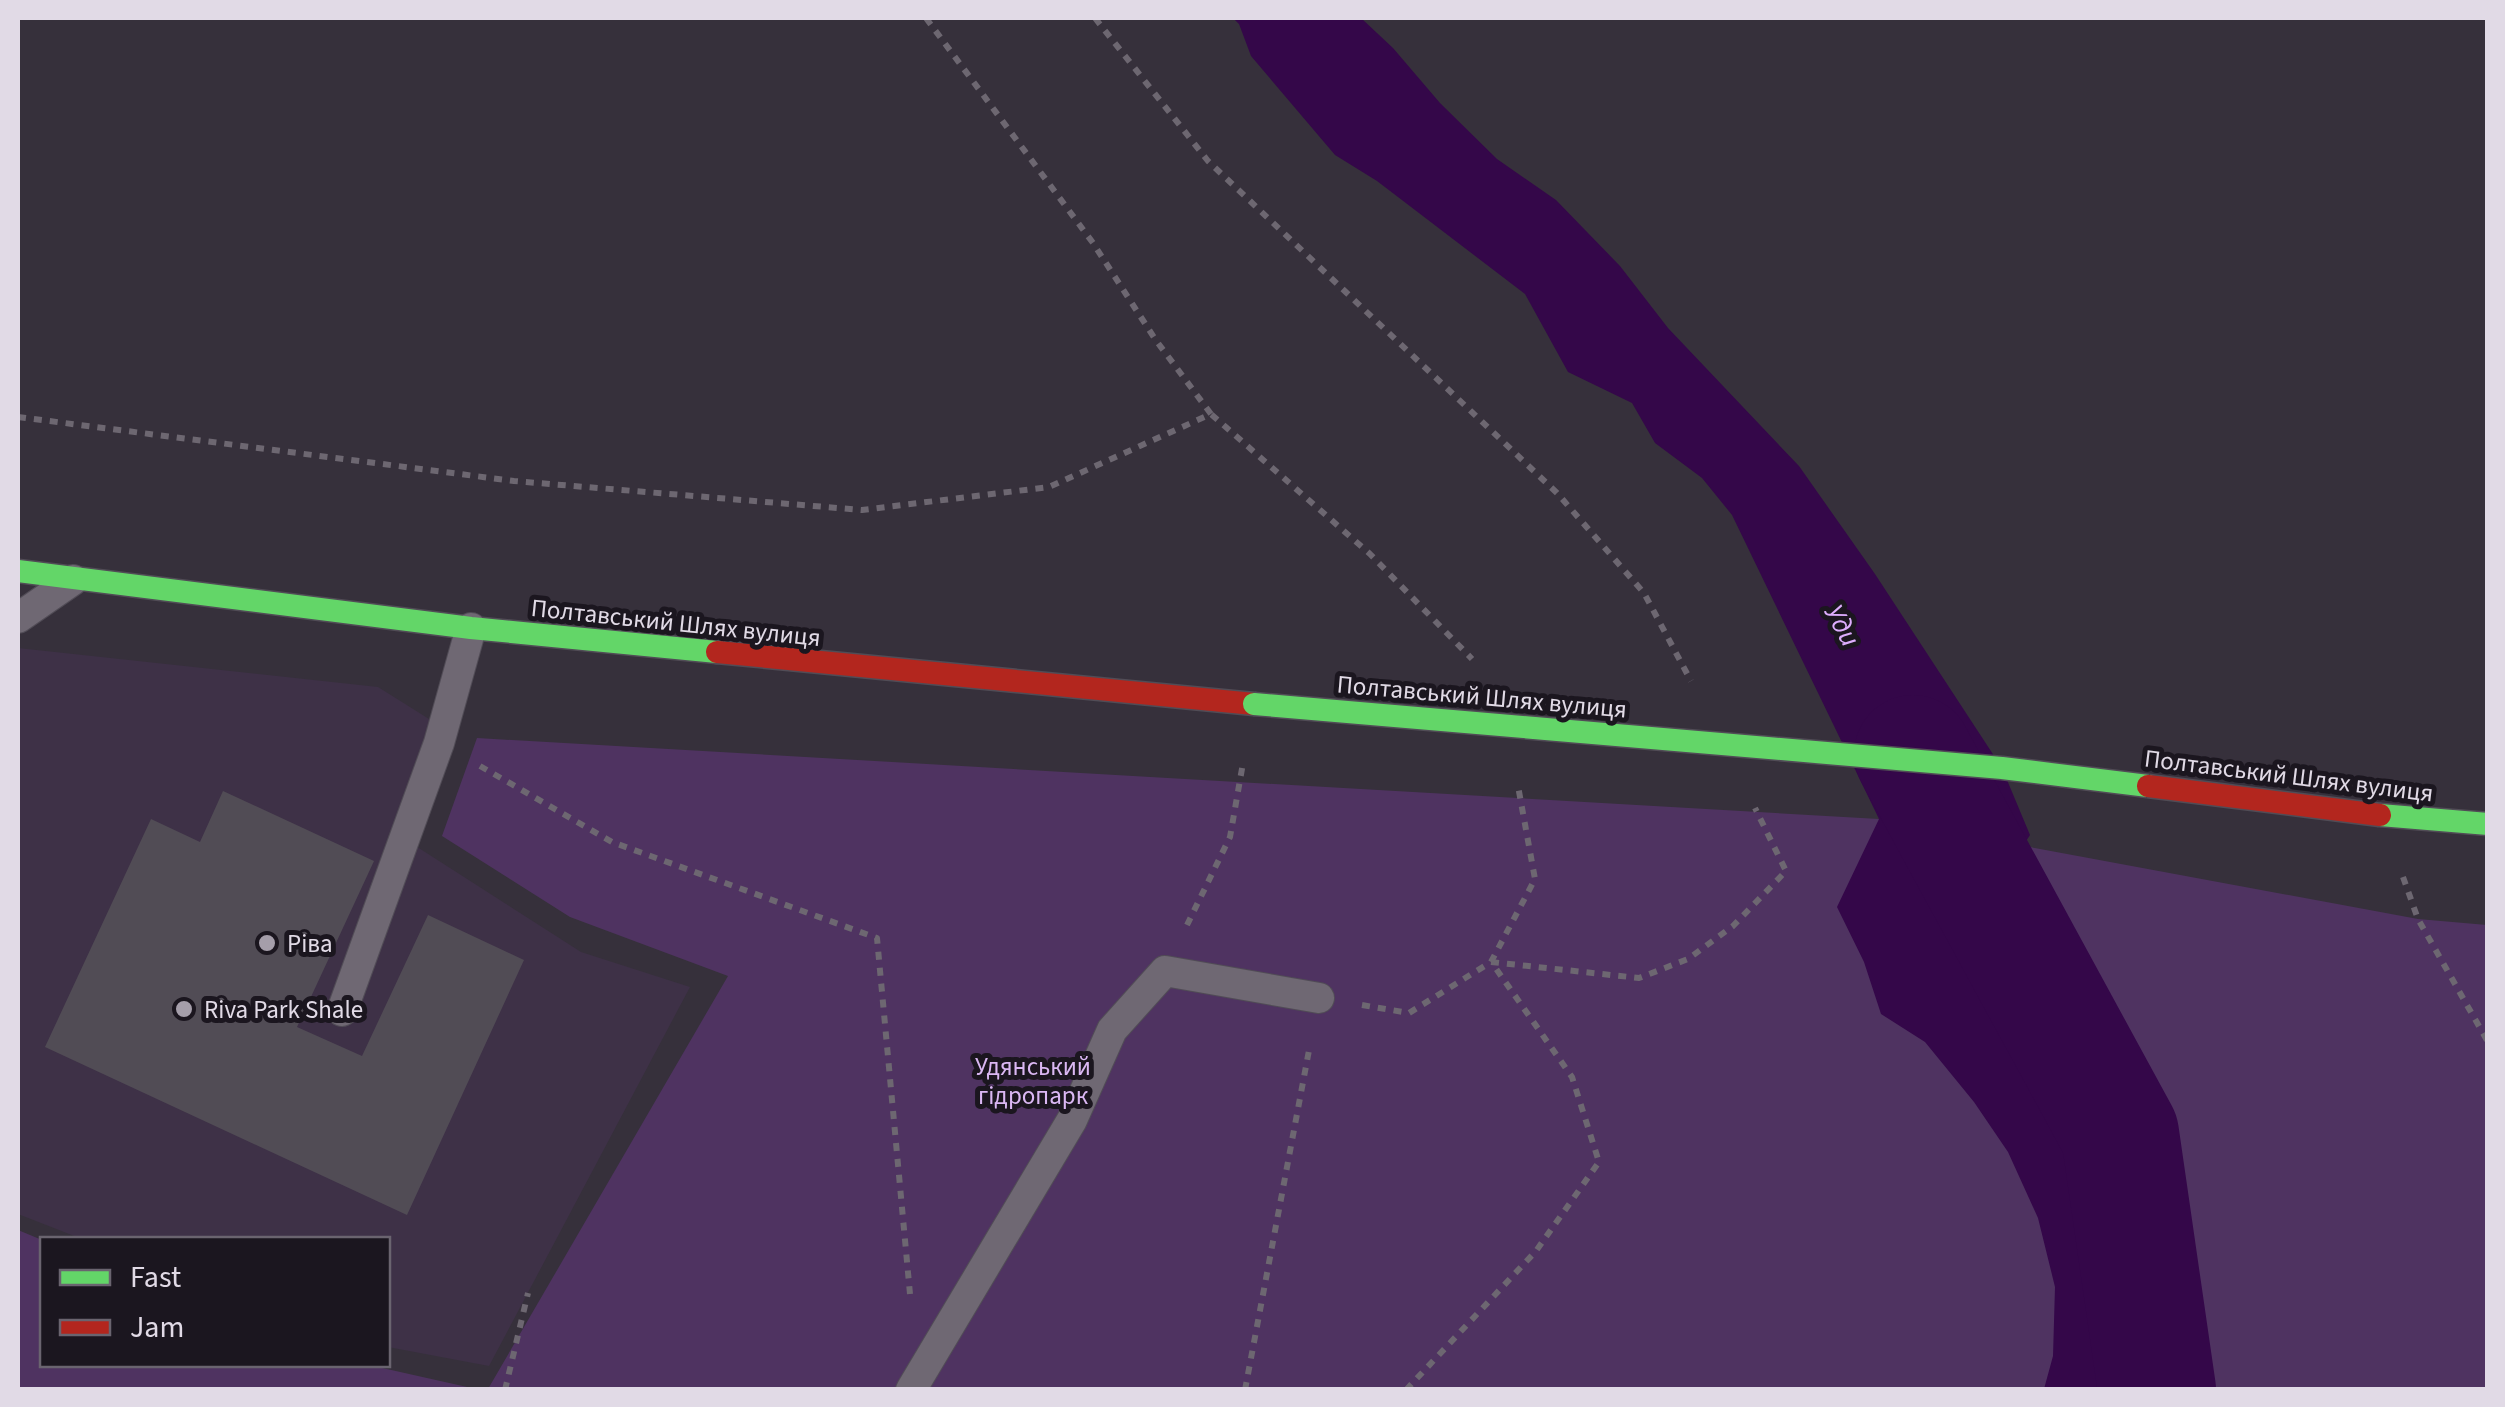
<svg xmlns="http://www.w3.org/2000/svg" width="2505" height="1407" font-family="'Source Sans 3',sans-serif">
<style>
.built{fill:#3e3147}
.green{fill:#4f3361}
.water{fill:#340749}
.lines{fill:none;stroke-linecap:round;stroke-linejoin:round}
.river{stroke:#340749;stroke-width:118}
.building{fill:#514c55}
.lane-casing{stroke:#514c56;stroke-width:32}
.fast-casing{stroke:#514c56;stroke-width:25}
.jam-casing{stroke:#514c56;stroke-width:25}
.path{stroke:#6d6771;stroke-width:6;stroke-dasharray:8 8;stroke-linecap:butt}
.lane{stroke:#6f6873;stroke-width:30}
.fast{stroke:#63d668;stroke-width:22}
.jam{stroke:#b3261e;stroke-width:22}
.fast-bridge-casing{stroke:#514c56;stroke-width:25;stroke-linecap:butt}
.jam-bridge-casing{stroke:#514c56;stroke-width:25;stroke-linecap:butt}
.fast-bridge{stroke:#63d668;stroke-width:22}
.jam-bridge{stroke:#b3261e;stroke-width:22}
.poi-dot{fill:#a59eaa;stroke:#1b161f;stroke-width:4}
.labels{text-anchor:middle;stroke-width:10;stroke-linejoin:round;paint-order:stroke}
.street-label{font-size:25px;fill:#e1dae6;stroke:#1b161f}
.poi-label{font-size:25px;fill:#e1dae6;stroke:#1b161f;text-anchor:start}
.park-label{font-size:25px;fill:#dab7f3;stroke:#1b161f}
.water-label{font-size:28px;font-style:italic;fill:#ddadfd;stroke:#1b161f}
</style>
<rect width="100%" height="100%" fill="#36303b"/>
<path class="built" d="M 18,648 L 378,687 L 445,729 L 411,843 L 581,952 L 690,987 L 489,1366 L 388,1347 L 388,1240 L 82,1239 L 18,1214 Z"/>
<g class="green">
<path d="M 477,738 L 1879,819 L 2418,919 L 2487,925 L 2487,1389 L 488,1389 L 728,976 L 570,917 L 442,836 Z"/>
<path d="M 18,1230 L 42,1240 L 42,1364 L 369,1365 L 476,1389 L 18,1389 Z"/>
</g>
<path class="water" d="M 1233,18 L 1361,18 L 1393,48 L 1440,103 L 1497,159 L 1556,200 L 1620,266 L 1668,328 L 1799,466 L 1875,574 L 2002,768 L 2030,835 L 1971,926 L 1999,979 L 2019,962 L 2055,989 L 2076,1043 L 2086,1083 L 2073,1106 L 2112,1173 L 2149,1288 L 2159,1355 L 2168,1389 L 2044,1389 L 2053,1356 L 2055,1287 L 2038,1218 L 2008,1152 L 1974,1102 L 1925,1042 L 1881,1014 L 1864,962 L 1837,907 L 1879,819 L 1732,515 L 1702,478 L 1655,443 L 1632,403 L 1568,372 L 1525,294 L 1377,181 L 1335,155 L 1251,56 L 1239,24 Z"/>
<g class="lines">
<path class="river" d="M 1913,754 L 2120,1134 L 2157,1390"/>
</g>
<path class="building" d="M 223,791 L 374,861 L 297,1027 L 362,1056 L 428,915 L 524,960 L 407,1215 L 45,1047 L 151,819 L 200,842 Z"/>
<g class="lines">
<defs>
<g id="lane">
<path d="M 18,618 L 73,580"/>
<path d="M 342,1011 L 439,743 L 471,628"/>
<path d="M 911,1390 L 1072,1120 L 1112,1030 L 1165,971 L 1319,998"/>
</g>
<g id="fast">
<path d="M 18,571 L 471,628 L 717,652"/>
<path d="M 2380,815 L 2488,824"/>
</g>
<path id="jam" d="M 717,652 L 1254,704"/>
</defs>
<use href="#lane" class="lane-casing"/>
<use href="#fast" class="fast-casing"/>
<use href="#jam" class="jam-casing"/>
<g class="path">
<path d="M 926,18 L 1093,243 L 1155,339 L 1211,414"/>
<path d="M 1095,18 L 1208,161 L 1557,493 L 1644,593 L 1691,681"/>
<path d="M 18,417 L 514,481 L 862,510 L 1049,487 L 1211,414 L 1370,554 L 1472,659"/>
<path d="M 480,766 L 612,842 L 877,938 L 910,1294"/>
<path d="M 2403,877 L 2418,919 L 2488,1042"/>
<path d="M 1187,925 L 1230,837 L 1243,763"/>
<path d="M 1491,962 L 1639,978 L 1688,959 L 1733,926 L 1786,871 L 1755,808"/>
<path d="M 1362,1005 L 1409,1013 L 1491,962 L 1535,879 L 1518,786"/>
<path d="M 505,1390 L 528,1293"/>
<path d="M 1245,1390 L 1310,1045"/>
<path d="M 1406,1390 L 1536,1251 L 1599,1162 L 1572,1077 L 1492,963"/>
</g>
<use href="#lane" class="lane"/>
<use href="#fast" class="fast"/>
<use href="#jam" class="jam"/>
<defs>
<path id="fast-bridge" d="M 1254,704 L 2002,768 L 2148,786"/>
<path id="jam-bridge" d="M 2148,786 L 2380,815"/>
</defs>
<use href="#fast-bridge" class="fast-bridge-casing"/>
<use href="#jam-bridge" class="jam-bridge-casing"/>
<use href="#fast-bridge" class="fast-bridge"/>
<use href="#jam-bridge" class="jam-bridge"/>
</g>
<g class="poi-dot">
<circle cx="267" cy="943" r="10"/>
<circle cx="184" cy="1009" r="10"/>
</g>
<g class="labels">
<g class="street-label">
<text transform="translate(676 622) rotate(6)" y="9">Полтавський Шлях вулиця</text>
<text transform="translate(1482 696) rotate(5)" y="9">Полтавський Шлях вулиця</text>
<text transform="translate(2289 775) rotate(7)" y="9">Полтавський Шлях вулиця</text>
</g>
<g class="poi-label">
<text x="287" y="952">Ріва</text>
<text x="204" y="1018">Riva Park Shale</text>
</g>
<g class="park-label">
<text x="1033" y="1075">Удянський<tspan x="1033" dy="29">гідропарк</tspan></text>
</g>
<g class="water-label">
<text transform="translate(1843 625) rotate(61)" y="10">Уди</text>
</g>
</g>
<rect width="2505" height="1407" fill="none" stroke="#e1dae6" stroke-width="40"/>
<rect x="40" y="1237" width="350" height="130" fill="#1b161f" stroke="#6a646f" stroke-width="2.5"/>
<rect x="60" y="1270" width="50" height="15" fill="#63d668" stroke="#6a646f" stroke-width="2.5"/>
<text x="130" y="1287" font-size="30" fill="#e1dae6">Fast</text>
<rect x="60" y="1320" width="50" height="15" fill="#b3261e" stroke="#6a646f" stroke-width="2.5"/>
<text x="130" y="1337" font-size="30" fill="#e1dae6">Jam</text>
</svg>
